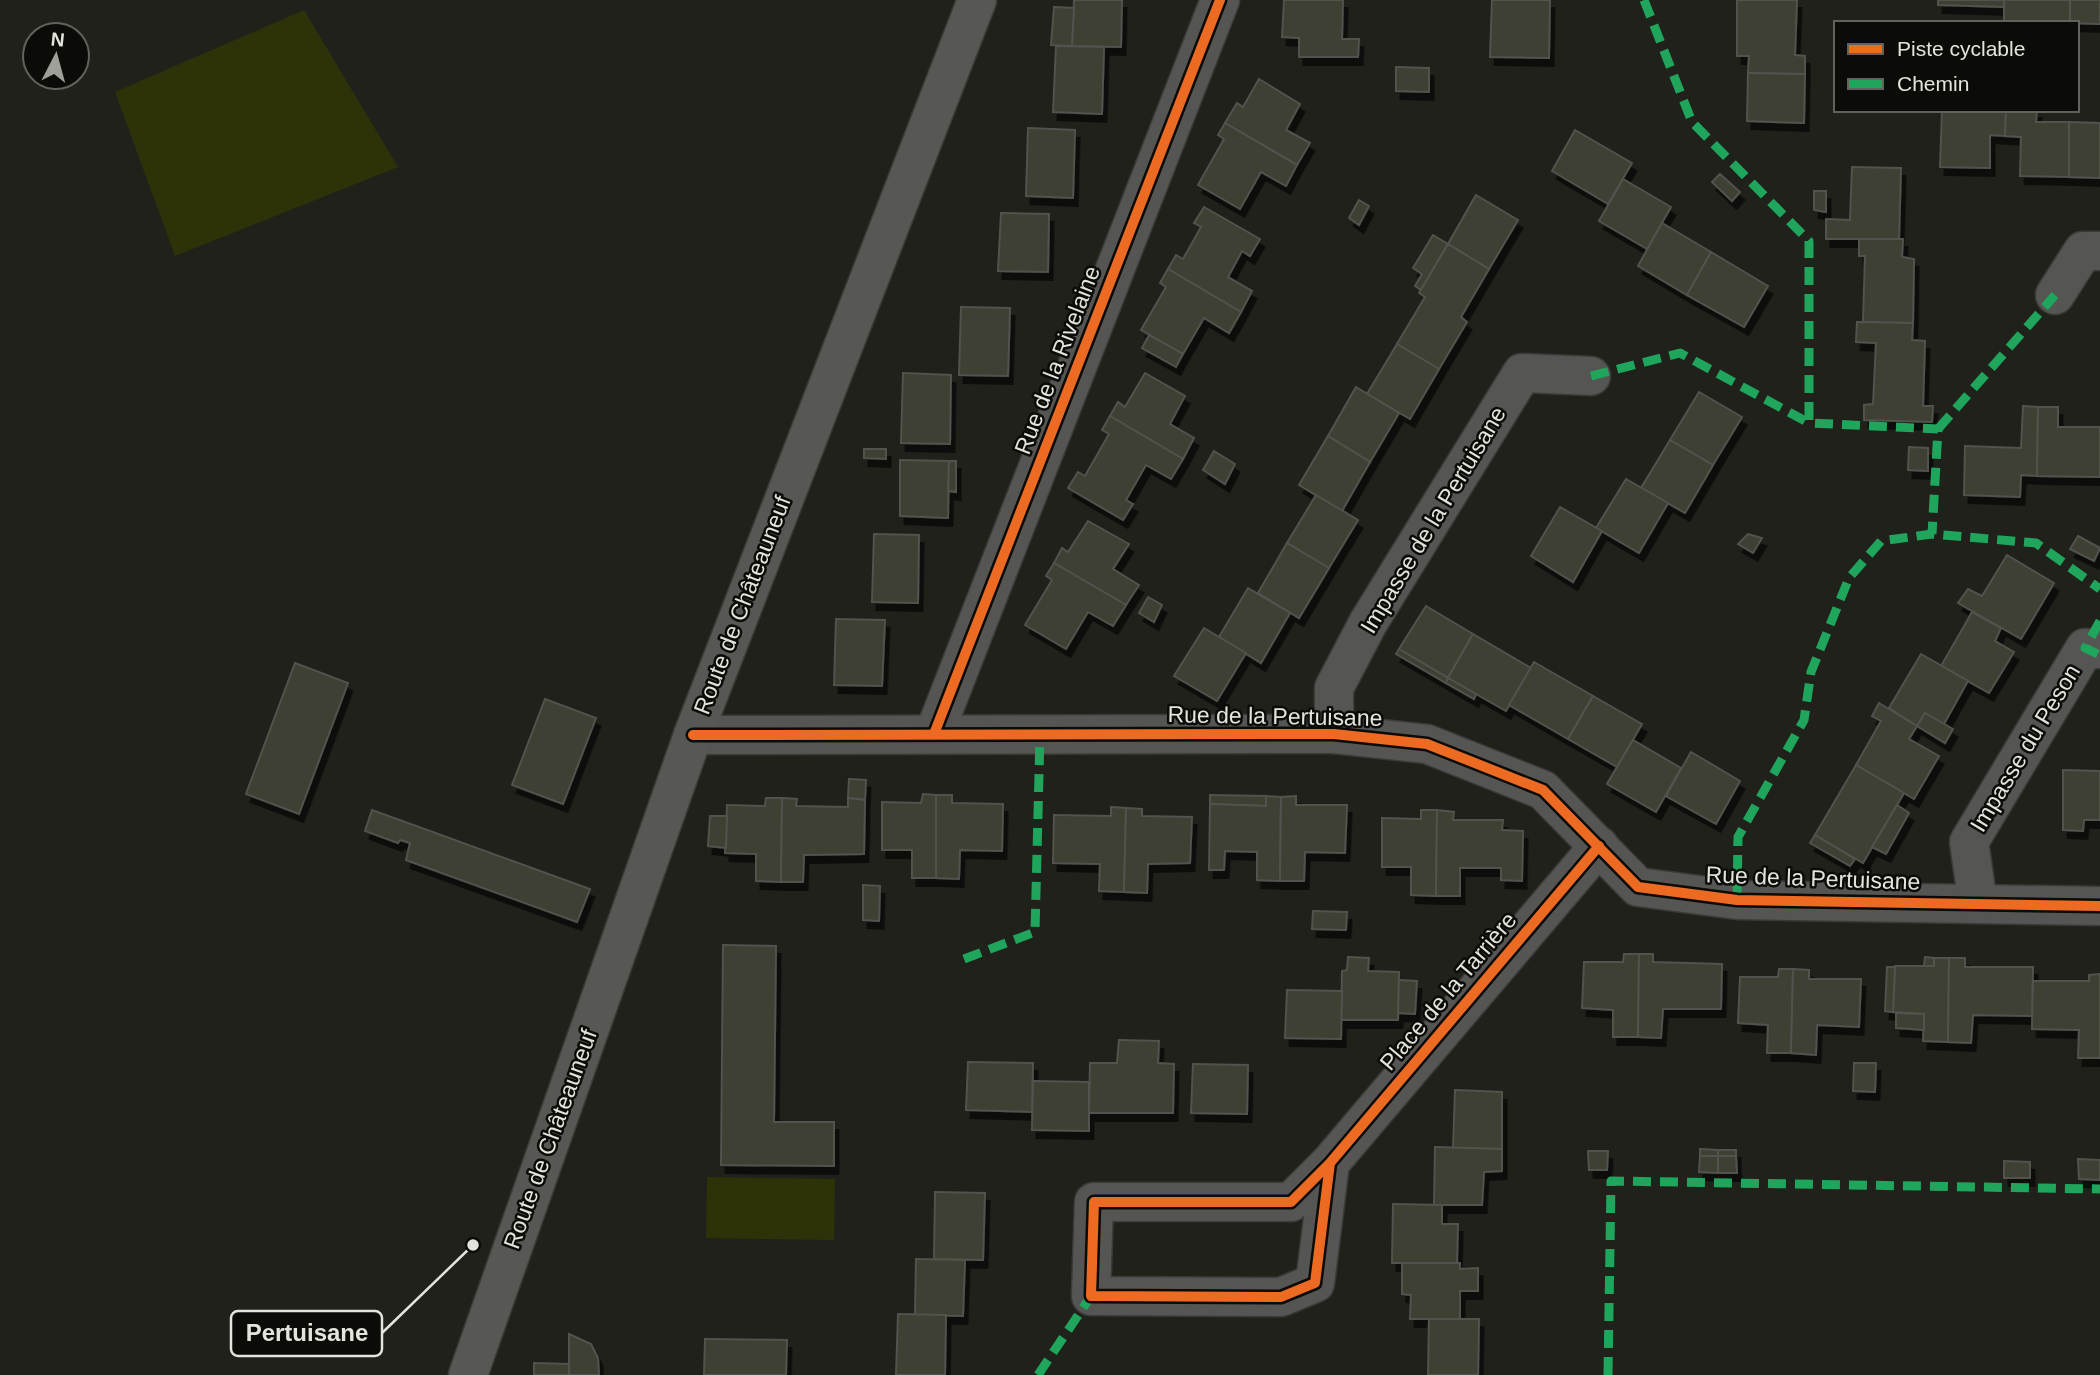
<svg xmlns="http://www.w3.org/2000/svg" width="2100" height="1375" font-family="Helvetica,sans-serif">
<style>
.green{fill:#2e3209}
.building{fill:#3d3f32;stroke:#52524e;stroke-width:2;filter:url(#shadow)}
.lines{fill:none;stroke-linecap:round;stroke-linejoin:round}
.street-casing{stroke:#3a3b37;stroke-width:41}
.secondary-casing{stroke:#3a3b37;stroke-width:41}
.street{stroke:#555553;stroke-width:38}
.secondary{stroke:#575754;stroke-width:38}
.quiet{stroke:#20a55d;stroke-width:9;stroke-dasharray:18 9;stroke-linecap:butt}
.cycleway-casing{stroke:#0b0c08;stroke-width:15}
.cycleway{stroke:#ed6a23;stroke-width:10}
.labels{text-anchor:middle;stroke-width:5;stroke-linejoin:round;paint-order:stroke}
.street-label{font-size:23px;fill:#e3e4dd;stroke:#0b0c08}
.leader{fill:none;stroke:#e3e4dd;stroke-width:2.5}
.callout-dot{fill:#e3e4dd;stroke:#0b0c08;stroke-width:2.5}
.callout{fill:#0b0c08;stroke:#e3e4dd;stroke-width:2.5}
.callout-label{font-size:24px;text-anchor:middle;font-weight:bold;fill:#e3e4dd}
</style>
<defs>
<filter id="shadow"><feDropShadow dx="4.5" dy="8" stdDeviation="0" flood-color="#0009"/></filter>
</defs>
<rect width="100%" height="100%" fill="#20211b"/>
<g class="green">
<path d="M 304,10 L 398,167 L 175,256 L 115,92 Z"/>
<path d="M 707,1177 L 835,1179 L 834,1240 L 706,1238 Z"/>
</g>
<g class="building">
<path d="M 1074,0 L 1122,0 L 1121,47 L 1072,46 Z"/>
<path d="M 1284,0 L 1343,0 L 1342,39 L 1359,39 L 1358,57 L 1299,57 L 1299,38 L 1282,37 Z"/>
<path d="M 1492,0 L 1550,0 L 1549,58 L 1490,57 Z"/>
<path d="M 1737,0 L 1797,0 L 1795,55 L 1805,56 L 1805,74 L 1748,73 L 1749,56 L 1737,56 Z"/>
<path d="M 1938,0 L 2004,0 L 2004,7 L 1938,5 Z"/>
<path d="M 2004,0 L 2070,0 L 2070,23 L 2004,22 Z"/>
<path d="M 2070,0 L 2100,0 L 2100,24 L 2070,23 Z"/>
<path d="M 1054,7 L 1074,8 L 1072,46 L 1051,45 Z"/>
<path d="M 1056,46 L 1104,47 L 1102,114 L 1053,112 Z"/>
<path d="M 1396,67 L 1429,68 L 1429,92 L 1396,91 Z"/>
<path d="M 1748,73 L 1805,74 L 1804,123 L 1747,121 Z"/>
<path d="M 1259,79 L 1300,104 L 1286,130 L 1310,143 L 1297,165 L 1225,123 L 1237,103 L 1243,107 Z"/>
<path d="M 1942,110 L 2006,110 L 2005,136 L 1990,135 L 1990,168 L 1940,167 Z"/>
<path d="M 2006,110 L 2037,110 L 2036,122 L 2069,122 L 2069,177 L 2020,176 L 2021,137 L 2005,136 Z"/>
<path d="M 2069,122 L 2100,123 L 2100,178 L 2069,177 Z"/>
<path d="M 1225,123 L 1297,165 L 1286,186 L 1261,172 L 1240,209 L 1198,185 L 1224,139 L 1218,135 Z"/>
<path d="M 1028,128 L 1075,130 L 1073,198 L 1026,196 Z"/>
<path d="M 1575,130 L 1632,163 L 1608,204 L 1552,171 Z"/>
<path d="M 1852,167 L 1901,168 L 1899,239 L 1826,239 L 1826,219 L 1850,220 Z"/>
<path d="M 1720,174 L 1740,192 L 1732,201 L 1712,182 Z"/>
<path d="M 1623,179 L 1671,207 L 1647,249 L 1599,221 Z"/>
<path d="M 1814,191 L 1826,191 L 1826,212 L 1814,210 Z"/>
<path d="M 1476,195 L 1518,220 L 1489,269 L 1448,244 Z"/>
<path d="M 1359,200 L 1369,206 L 1359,225 L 1349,218 Z"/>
<path d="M 1204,207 L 1260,239 L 1250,256 L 1242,251 L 1228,277 L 1252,291 L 1241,312 L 1168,269 L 1176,255 L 1183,259 L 1201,227 L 1194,223 Z"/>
<path d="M 1001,213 L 1049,214 L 1048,272 L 998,271 Z"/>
<path d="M 1662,223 L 1711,252 L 1687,295 L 1638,266 Z"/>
<path d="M 1433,235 L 1448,244 L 1421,290 L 1415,286 L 1422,274 L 1413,268 Z"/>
<path d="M 1859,239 L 1903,239 L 1902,257 L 1914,259 L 1913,323 L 1863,322 L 1865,256 L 1859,256 Z"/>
<path d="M 1448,244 L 1489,269 L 1461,317 L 1467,322 L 1439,369 L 1397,344 L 1425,297 L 1419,293 Z"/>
<path d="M 1711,252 L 1768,286 L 1744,327 L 1687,295 Z"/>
<path d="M 1168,269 L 1241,312 L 1229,333 L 1204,318 L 1183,354 L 1141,330 L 1166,287 L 1160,283 Z"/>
<path d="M 961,307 L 1010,308 L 1008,376 L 959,375 Z"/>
<path d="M 1857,322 L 1913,323 L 1912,340 L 1925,341 L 1923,406 L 1933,406 L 1932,422 L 1864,420 L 1864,405 L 1873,404 L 1876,343 L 1856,342 Z"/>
<path d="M 1149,335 L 1183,354 L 1176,367 L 1142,348 Z"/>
<path d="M 1397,344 L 1439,369 L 1410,419 L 1367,394 Z"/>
<path d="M 903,373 L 951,375 L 950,444 L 901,443 Z"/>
<path d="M 1145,373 L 1185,396 L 1170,424 L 1194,438 L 1183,459 L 1110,416 L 1118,402 L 1125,407 Z"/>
<path d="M 1356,387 L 1399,413 L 1370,462 L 1328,436 Z"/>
<path d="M 1699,392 L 1742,417 L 1713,465 L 1670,440 Z"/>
<path d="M 2023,406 L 2038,407 L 2037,476 L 2021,475 L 2020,497 L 1964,495 L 1965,446 L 2021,448 Z"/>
<path d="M 2038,407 L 2058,407 L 2058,427 L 2100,427 L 2100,477 L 2037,476 Z"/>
<path d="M 1110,416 L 1183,459 L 1171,479 L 1146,465 L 1126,500 L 1133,504 L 1123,520 L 1068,488 L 1078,472 L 1085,476 L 1109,434 L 1102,430 Z"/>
<path d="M 1328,436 L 1370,462 L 1342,511 L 1299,485 Z"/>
<path d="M 1670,440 L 1713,465 L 1685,513 L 1641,488 Z"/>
<path d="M 1909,447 L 1928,448 L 1928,471 L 1908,470 Z"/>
<path d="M 864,449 L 886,449 L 886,459 L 864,458 Z"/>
<path d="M 1214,451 L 1235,464 L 1225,484 L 1203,470 Z"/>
<path d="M 900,460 L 949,461 L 948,518 L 900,516 Z"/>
<path d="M 949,461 L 956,461 L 956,492 L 948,491 Z"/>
<path d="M 1626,479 L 1668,503 L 1639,553 L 1596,528 Z"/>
<path d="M 1316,495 L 1358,520 L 1329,568 L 1287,543 Z"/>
<path d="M 1560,507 L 1602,531 L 1573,582 L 1531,556 Z"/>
<path d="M 1088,521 L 1129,544 L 1113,569 L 1139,585 L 1126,605 L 1054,563 L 1062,548 L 1068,552 Z"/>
<path d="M 874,534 L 919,535 L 918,603 L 872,602 Z"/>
<path d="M 1748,534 L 1762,538 L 1753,553 L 1738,544 Z"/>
<path d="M 2078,536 L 2100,548 L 2094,561 L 2070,549 Z"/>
<path d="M 1287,543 L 1329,568 L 1299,618 L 1258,593 Z"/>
<path d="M 2007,555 L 2054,583 L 2021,639 L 1958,603 L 1968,589 L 1982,596 Z"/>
<path d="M 1054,563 L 1126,605 L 1113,626 L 1088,612 L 1066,649 L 1025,625 L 1052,580 L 1046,576 Z"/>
<path d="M 1248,588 L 1290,613 L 1261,663 L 1219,637 Z"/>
<path d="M 1148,597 L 1162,605 L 1154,622 L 1139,613 Z"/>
<path d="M 1426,606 L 1473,634 L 1448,678 L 1399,649 Z"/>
<path d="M 1972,612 L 2001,628 L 1995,641 L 2014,652 L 1989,693 L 1941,666 Z"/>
<path d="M 836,619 L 885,620 L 882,686 L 834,685 Z"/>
<path d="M 1204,628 L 1246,653 L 1217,701 L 1174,676 Z"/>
<path d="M 1473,634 L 1531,668 L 1506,711 L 1448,678 Z"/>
<path d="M 1399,649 L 1448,678 L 1446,683 L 1396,654 Z"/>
<path d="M 1921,654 L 1968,681 L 1944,724 L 1925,713 L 1917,726 L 1889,708 Z"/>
<path d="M 1534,662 L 1593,696 L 1568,739 L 1509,705 Z"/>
<path d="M 295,663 L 348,683 L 299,814 L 246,794 Z"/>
<path d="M 1448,678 L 1476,694 L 1474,699 L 1446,683 Z"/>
<path d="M 1593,696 L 1642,724 L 1617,767 L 1568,739 Z"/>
<path d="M 545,699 L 596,718 L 563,804 L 512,785 Z"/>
<path d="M 1879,703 L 1917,726 L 1909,739 L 1939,756 L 1914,799 L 1856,765 L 1881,721 L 1872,716 Z"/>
<path d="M 1925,713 L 1953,729 L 1945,743 L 1917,726 Z"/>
<path d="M 1633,740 L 1681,768 L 1656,812 L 1607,784 Z"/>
<path d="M 1691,752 L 1740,781 L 1716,824 L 1666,796 Z"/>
<path d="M 1856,765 L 1904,793 L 1863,863 L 1815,835 Z"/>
<path d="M 2063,770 L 2100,771 L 2100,820 L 2084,820 L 2083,831 L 2063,830 Z"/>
<path d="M 849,779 L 866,780 L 865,800 L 848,798 Z"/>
<path d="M 923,794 L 936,795 L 936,878 L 912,878 L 912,850 L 882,850 L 882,802 L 921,803 Z"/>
<path d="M 936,795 L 952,795 L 952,803 L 1003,804 L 1002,851 L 960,850 L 959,879 L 936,878 Z"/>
<path d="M 1210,795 L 1266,796 L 1266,806 L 1210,804 Z"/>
<path d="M 1266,796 L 1281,797 L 1280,881 L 1257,880 L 1257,852 L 1225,851 L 1224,870 L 1209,870 L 1210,804 L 1266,806 Z"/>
<path d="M 1296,796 L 1296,805 L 1347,805 L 1345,853 L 1305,852 L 1304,881 L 1280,881 L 1281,797 Z"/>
<path d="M 766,798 L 782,798 L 781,882 L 756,881 L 756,854 L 725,853 L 727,805 L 765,806 Z"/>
<path d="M 782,798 L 797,799 L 796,806 L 848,807 L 848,798 L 865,800 L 864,854 L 804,855 L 803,882 L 781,882 Z"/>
<path d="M 1897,805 L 1909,813 L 1886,854 L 1872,847 Z"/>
<path d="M 1111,807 L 1126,808 L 1124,892 L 1099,891 L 1100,864 L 1053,863 L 1054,815 L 1111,816 Z"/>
<path d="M 1126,808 L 1142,809 L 1142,816 L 1192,817 L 1190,863 L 1148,864 L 1147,893 L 1124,892 Z"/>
<path d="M 372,810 L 590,889 L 577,922 L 406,860 L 410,843 L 400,840 L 398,843 L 365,831 Z"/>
<path d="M 1421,810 L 1437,810 L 1436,896 L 1411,895 L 1411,867 L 1382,867 L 1382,818 L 1421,819 Z"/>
<path d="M 1437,810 L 1454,812 L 1453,820 L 1503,820 L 1502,830 L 1523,831 L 1522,881 L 1501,880 L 1501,868 L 1460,868 L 1460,896 L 1436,896 Z"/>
<path d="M 710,816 L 727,816 L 726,848 L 708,846 Z"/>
<path d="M 1815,835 L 1855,859 L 1850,866 L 1810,843 Z"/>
<path d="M 863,885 L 880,886 L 879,921 L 863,920 Z"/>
<path d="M 1313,911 L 1347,912 L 1346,930 L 1312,929 Z"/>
<path d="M 723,945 L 776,946 L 774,1122 L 834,1122 L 834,1166 L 721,1165 Z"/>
<path d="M 1624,954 L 1639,954 L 1638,1037 L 1613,1037 L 1613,1010 L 1582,1008 L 1584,962 L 1623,962 Z"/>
<path d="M 1639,954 L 1653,954 L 1653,962 L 1722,964 L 1721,1009 L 1663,1009 L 1661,1038 L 1638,1037 Z"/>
<path d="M 1348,957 L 1369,958 L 1368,971 L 1399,972 L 1398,1020 L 1341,1020 L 1342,971 L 1347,970 Z"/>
<path d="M 1925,957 L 1934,958 L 1934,966 L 1924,966 Z"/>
<path d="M 1934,958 L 1949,958 L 1948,1042 L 1923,1041 L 1924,1014 L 1893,1012 L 1895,966 L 1934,966 Z"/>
<path d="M 1949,958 L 1965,958 L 1965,967 L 2033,967 L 2032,1016 L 1973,1015 L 1971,1043 L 1948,1042 Z"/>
<path d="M 1887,967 L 1895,967 L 1893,1012 L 1885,1011 Z"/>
<path d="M 1779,969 L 1793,969 L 1791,1053 L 1767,1053 L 1768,1025 L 1738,1023 L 1740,977 L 1778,977 Z"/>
<path d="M 1793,969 L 1809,970 L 1809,979 L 1861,979 L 1859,1027 L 1817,1025 L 1816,1055 L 1791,1053 Z"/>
<path d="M 2100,974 L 2100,1058 L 2078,1058 L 2079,1030 L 2032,1029 L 2033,981 L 2089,981 L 2089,975 Z"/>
<path d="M 1399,980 L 1417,981 L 1415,1014 L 1398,1013 Z"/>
<path d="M 1287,990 L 1342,991 L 1341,1039 L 1285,1038 Z"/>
<path d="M 1896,1013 L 1924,1014 L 1924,1030 L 1896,1028 Z"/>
<path d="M 1119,1040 L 1159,1041 L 1158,1063 L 1174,1064 L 1173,1113 L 1089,1113 L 1090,1063 L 1117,1063 Z"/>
<path d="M 968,1062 L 1033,1063 L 1032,1112 L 966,1110 Z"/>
<path d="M 1854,1063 L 1876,1063 L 1875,1092 L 1853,1091 Z"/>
<path d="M 1193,1064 L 1248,1065 L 1247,1114 L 1191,1113 Z"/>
<path d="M 1033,1081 L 1089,1082 L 1089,1131 L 1032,1130 Z"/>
<path d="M 1455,1090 L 1502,1092 L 1502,1149 L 1453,1148 Z"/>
<path d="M 1435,1147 L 1502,1149 L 1502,1171 L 1484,1172 L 1482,1205 L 1434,1205 Z"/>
<path d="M 1700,1149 L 1718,1150 L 1718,1156 L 1700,1156 Z"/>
<rect x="1718" y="1150" width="18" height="6"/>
<path d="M 1588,1151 L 1608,1151 L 1607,1170 L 1589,1170 Z"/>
<path d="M 1700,1156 L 1718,1156 L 1718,1173 L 1699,1172 Z"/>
<path d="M 1718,1156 L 1736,1156 L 1737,1173 L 1718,1173 Z"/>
<path d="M 2078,1159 L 2100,1160 L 2100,1180 L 2079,1179 Z"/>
<path d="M 2004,1161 L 2030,1162 L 2030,1178 L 2004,1178 Z"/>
<path d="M 935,1192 L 985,1193 L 983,1260 L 934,1259 Z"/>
<path d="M 1393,1204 L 1442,1205 L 1442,1224 L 1458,1224 L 1457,1263 L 1392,1263 Z"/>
<path d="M 916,1259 L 965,1260 L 963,1316 L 915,1315 Z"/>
<path d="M 1402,1263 L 1460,1263 L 1460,1269 L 1478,1268 L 1478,1291 L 1460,1291 L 1460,1319 L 1410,1319 L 1411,1295 L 1402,1294 Z"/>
<path d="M 898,1314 L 946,1315 L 945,1375 L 896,1375 Z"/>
<path d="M 1429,1319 L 1479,1319 L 1478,1375 L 1428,1375 Z"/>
<path d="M 569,1334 L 591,1344 L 598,1358 L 599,1375 L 569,1375 Z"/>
<path d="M 705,1339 L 787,1340 L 786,1375 L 704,1375 Z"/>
<path d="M 534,1363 L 569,1364 L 569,1375 L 534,1375 Z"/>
</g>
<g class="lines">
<defs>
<g id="street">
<path d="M 2055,295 L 2083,251 L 2100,251"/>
<path d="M 934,734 L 1220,0"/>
<path d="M 1334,734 L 1334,688 L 1368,623 L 1522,373 L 1591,376"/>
<path d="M 693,735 L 1334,734 L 1427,744 L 1543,790 L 1638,887 L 1737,900 L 2100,906"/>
<path d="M 1978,904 L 1969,842 L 2085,648 L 2100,649"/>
<path d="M 1330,1163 L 1291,1202 L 1094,1202 L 1091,1296 L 1281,1297 L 1315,1283 L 1330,1163 L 1599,846"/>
</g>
<path id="secondary" d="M 468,1375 L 693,735 L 977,0"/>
</defs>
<use href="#street" class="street-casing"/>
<use href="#secondary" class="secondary-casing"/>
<use href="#street" class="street"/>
<use href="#secondary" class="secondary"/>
<g class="quiet">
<path d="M 1644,0 L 1692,122 L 1809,241 L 1809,423 L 1938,429 L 1932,534"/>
<path d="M 1591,376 L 1680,353 L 1809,423"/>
<path d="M 1938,429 L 2055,295"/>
<path d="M 2100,621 L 2085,648 L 2100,655"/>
<path d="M 1737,900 L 1738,837 L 1804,720 L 1811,672 L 1849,578 L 1881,541 L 1932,534 L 2036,543 L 2100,589"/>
<path d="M 964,959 L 1035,932 L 1040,735"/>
<path d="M 1038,1375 L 1091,1296"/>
<path d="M 1608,1375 L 1611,1181 L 2100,1189"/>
</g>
<defs>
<g id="cycleway">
<path d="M 934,734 L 1220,0"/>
<path d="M 693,735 L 1334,734 L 1427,744 L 1543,790 L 1638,887 L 1737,900 L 2100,906"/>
<path d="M 1330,1163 L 1291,1202 L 1094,1202 L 1091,1296 L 1281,1297 L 1315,1283 L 1330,1163 L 1599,846"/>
</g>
</defs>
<use href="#cycleway" class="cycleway-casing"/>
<use href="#cycleway" class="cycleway"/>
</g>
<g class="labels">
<g class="street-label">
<text transform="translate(1057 360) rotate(-69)" y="8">Rue de la Rivelaine</text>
<text transform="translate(1433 520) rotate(-59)" y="8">Impasse de la Pertuisane</text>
<text transform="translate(742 605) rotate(-69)" y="8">Route de Châteauneuf</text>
<text transform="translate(1275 716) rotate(1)" y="8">Rue de la Pertuisane</text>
<text transform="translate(2025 748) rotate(-59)" y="8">Impasse du Peson</text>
<text transform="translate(1813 878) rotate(2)" y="8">Rue de la Pertuisane</text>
<text transform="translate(1448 991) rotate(-50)" y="8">Place de la Tarrière</text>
<text transform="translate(550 1139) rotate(-70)" y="8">Route de Châteauneuf</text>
</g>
</g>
<path class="leader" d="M473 1245L382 1333"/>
<circle class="callout-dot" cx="473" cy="1245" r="7"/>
<rect class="callout" x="231" y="1311" width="151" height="45" rx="7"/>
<g class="callout-label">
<text x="307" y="1341">Pertuisane</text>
</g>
<rect x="1834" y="21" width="245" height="91" fill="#0b0c08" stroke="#61625d" stroke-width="2"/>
<rect x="1848" y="44" width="35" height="10" fill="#ed6a23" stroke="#61625d" stroke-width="2"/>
<text x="1897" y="56" font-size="21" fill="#e3e4dd">Piste cyclable</text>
<rect x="1848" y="79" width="35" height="10" fill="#20a55d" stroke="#61625d" stroke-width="2"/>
<text x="1897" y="91" font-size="21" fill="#e3e4dd">Chemin</text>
<g transform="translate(56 56) rotate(6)"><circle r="33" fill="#0b0c08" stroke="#61625d" stroke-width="2"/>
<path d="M0-5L12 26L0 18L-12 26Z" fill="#9fa099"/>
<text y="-10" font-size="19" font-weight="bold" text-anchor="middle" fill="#e3e4dd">N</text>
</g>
</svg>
